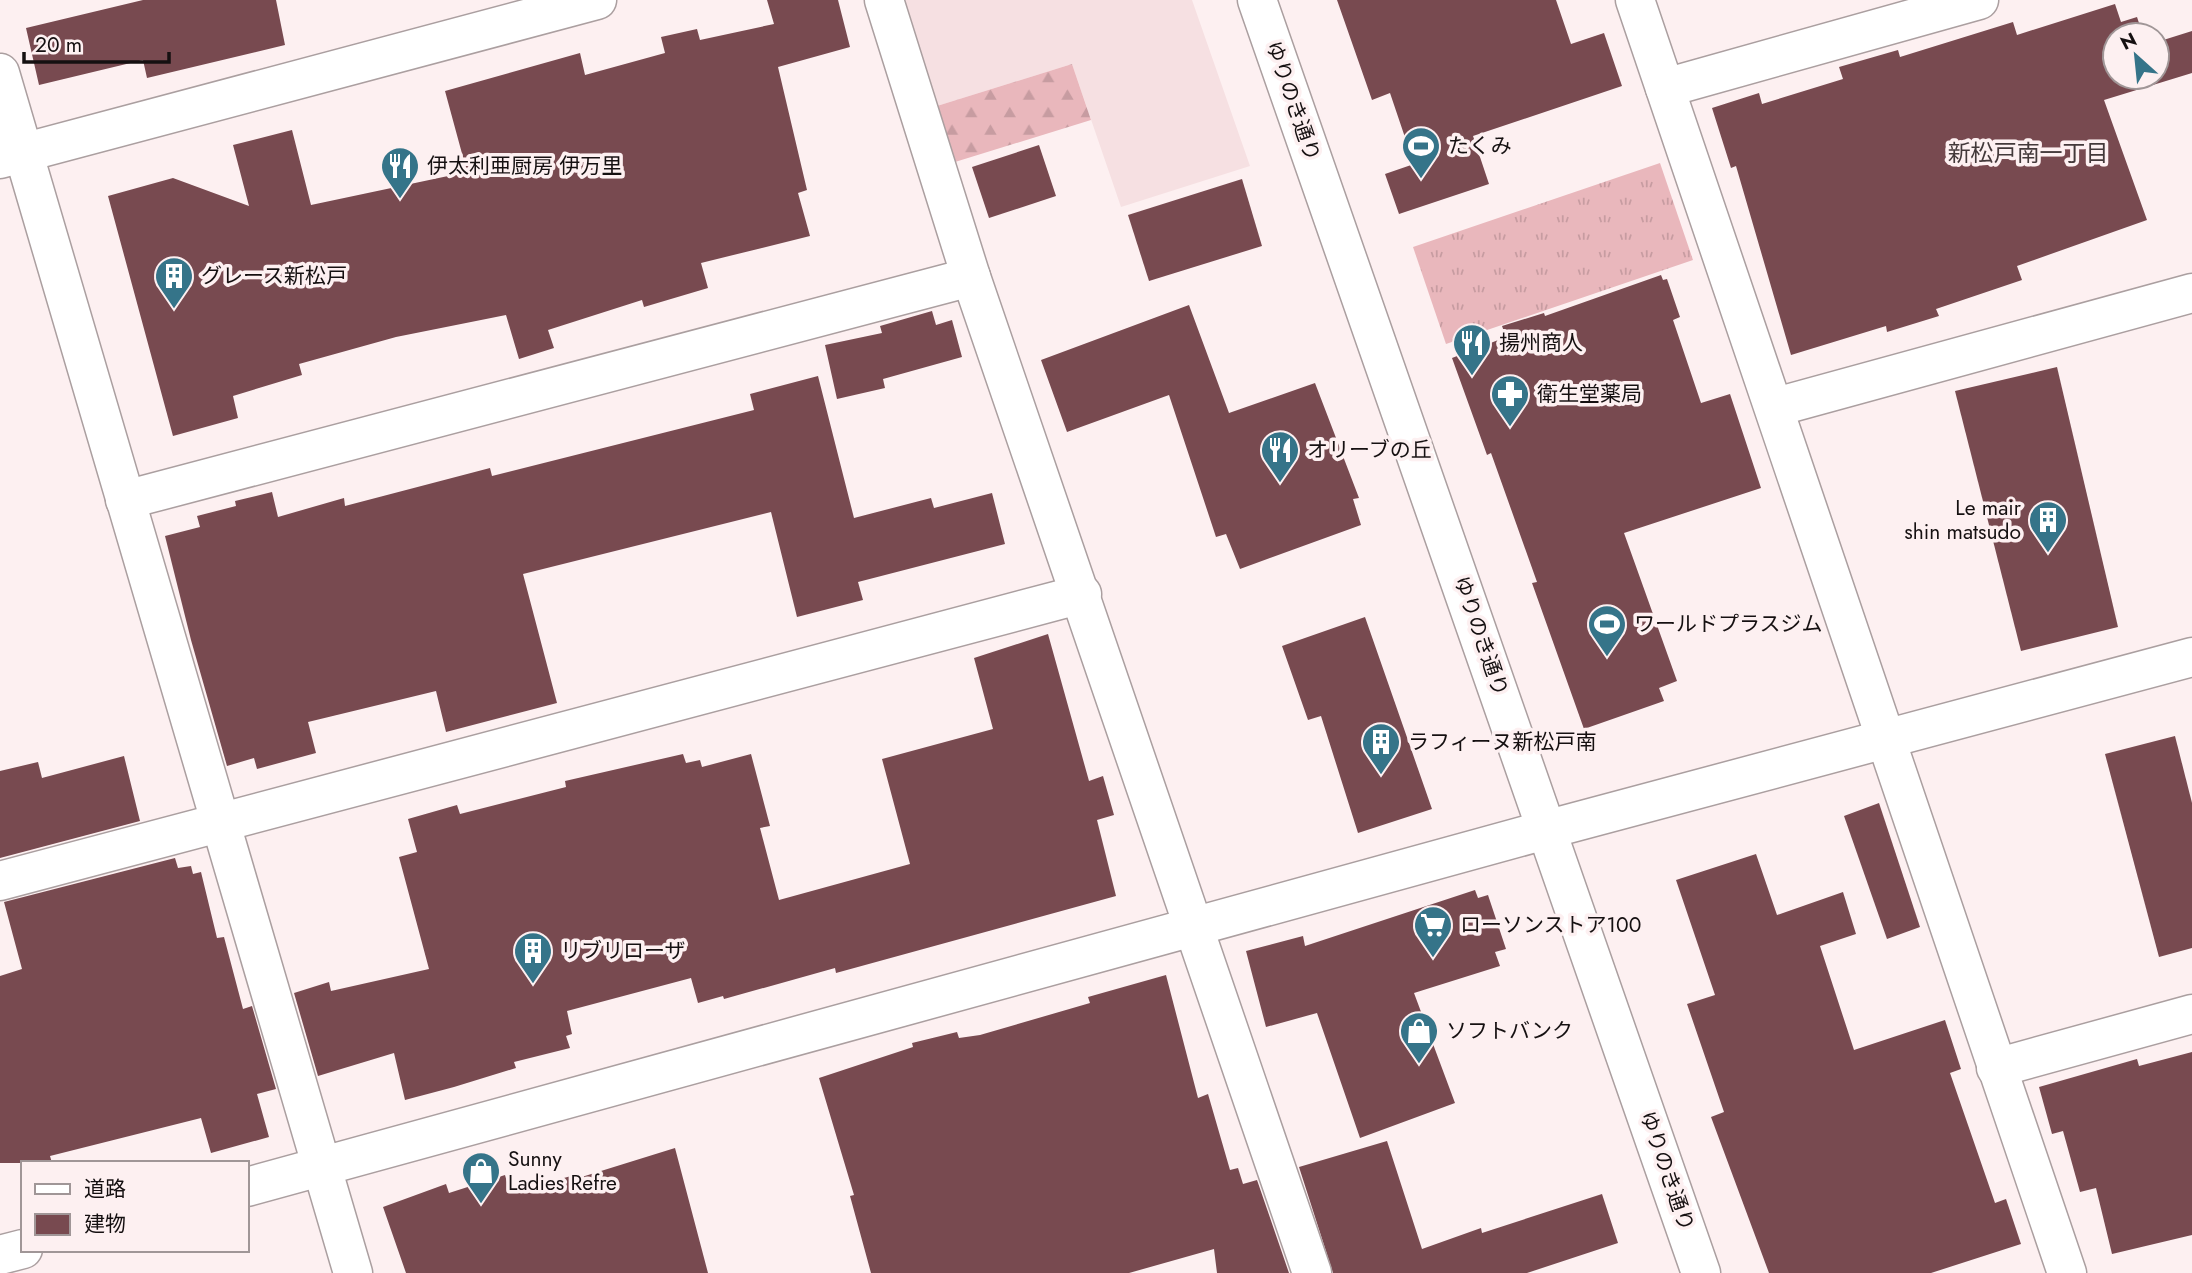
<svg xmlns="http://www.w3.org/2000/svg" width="2192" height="1273" font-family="Jost,'Noto Sans JP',sans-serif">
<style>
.built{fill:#f6e0e2}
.grass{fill:url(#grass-tufts)}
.forest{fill:url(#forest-firs)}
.building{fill:#784a50}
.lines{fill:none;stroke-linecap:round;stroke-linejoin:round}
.street-casing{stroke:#ab9fa0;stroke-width:41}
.secondary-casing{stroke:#ab9fa0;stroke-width:41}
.street{stroke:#fff;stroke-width:38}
.secondary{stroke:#fff;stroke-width:38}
.labels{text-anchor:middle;stroke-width:7;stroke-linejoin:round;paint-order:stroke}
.street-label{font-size:21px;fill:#151011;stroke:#fdf0f1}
.poi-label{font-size:21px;fill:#151011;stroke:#fdf0f1;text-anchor:start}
.neighbourhood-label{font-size:23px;fill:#43393a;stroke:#fdf0f1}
</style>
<defs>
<pattern id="grass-tufts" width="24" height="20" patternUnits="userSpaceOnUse" patternTransform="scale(1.75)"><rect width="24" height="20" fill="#e9b7bc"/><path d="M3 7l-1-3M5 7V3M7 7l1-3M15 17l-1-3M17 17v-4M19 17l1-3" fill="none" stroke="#c79ca1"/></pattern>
<pattern id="forest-firs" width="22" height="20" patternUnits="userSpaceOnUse" patternTransform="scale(1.75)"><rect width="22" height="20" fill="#e9b7bc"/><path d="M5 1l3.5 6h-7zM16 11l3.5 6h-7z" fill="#c79ca1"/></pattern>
</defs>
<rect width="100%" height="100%" fill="#fdf0f1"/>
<path class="built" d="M 901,0 L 1192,0 L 1250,166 L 1121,207 L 1072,64 L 937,106 Z"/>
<path class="grass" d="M 1660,163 L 1693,260 L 1446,344 L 1413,247 Z"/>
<path class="forest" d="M 1072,64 L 1091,120 L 955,162 L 937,106 Z"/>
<g class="building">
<path d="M 143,0 L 276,0 L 285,45 L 147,78 L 143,60 L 39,85 L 26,28 Z"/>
<path d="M 767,0 L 838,0 L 850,47 L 778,67 L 807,190 L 798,193 L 810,236 L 701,263 L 708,288 L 644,307 L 642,300 L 548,330 L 554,348 L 519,359 L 506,315 L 396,337 L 299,364 L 302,375 L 233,396 L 238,418 L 173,436 L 108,196 L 173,178 L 249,206 L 233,145 L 292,130 L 311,205 L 467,172 L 445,91 L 580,53 L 585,75 L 665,53 L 661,37 L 697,29 L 700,40 L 774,24 Z"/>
<path d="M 1337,0 L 1556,0 L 1571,44 L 1604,33 L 1622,86 L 1473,136 L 1489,184 L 1399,214 L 1385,174 L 1414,164 L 1390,93 L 1372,100 Z"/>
<path d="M 2115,4 L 2121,22 L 2137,17 L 2143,35 L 2115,35 L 2115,77 L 2157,77 L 2157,42 L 2192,31 L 2192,73 L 2104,100 L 2147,220 L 2017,266 L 2022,280 L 1936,309 L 1939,316 L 1887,332 L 1886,326 L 1791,355 L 1736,166 L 1731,168 L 1712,108 L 1759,93 L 1762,104 L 1843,79 L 1839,67 L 1898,50 L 1900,57 L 2013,22 L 2017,35 Z"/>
<path d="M 1039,145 L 1056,196 L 989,218 L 972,167 Z"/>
<path d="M 1242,179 L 1262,246 L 1149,281 L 1128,215 Z"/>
<path d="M 1661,275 L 1663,280 L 1667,279 L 1680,317 L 1673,320 L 1701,403 L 1730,394 L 1761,488 L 1624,533 L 1677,681 L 1659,688 L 1664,701 L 1584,729 L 1532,583 L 1537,582 L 1491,453 L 1487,455 L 1452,358 L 1506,337 L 1502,326 L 1544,313 L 1545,316 Z"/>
<path d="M 1189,305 L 1229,413 L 1315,383 L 1359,498 L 1353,499 L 1361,525 L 1240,569 L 1226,534 L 1216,537 L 1169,395 L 1067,432 L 1041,360 Z"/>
<path d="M 932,311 L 936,325 L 952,320 L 962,357 L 883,379 L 885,388 L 837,399 L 825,345 L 882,333 L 880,326 Z"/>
<path d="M 2057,367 L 2118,627 L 2021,651 L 1955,391 Z"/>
<path d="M 818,376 L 854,518 L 931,498 L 934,508 L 992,493 L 1005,544 L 858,582 L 863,600 L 797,617 L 771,512 L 523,574 L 557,703 L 446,732 L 436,691 L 308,722 L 316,753 L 257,769 L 254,758 L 227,766 L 191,640 L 165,536 L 200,527 L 197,516 L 236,506 L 235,501 L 272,492 L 278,517 L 344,498 L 345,506 L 490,468 L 492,476 L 754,410 L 750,394 Z"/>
<path d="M 1365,617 L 1432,809 L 1358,833 L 1321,716 L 1308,720 L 1282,646 Z"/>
<path d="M 1048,634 L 1089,781 L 1103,776 L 1114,815 L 1097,820 L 1116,896 L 836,973 L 835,968 L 724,999 L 723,996 L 698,1003 L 691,978 L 567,1011 L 572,1034 L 566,1036 L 570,1048 L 514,1062 L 516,1068 L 454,1087 L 405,1100 L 394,1053 L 318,1076 L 294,993 L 329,982 L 331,991 L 429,969 L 399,857 L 417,852 L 408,819 L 457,805 L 460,814 L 566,787 L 565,781 L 683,754 L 686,763 L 700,760 L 702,767 L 751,754 L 770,826 L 760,828 L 779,900 L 910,864 L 882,759 L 993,729 L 974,658 Z"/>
<path d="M 2175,736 L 2192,803 L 2192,948 L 2159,957 L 2105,754 Z"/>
<path d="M 124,756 L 140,821 L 0,858 L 0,771 L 38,762 L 42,778 Z"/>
<path d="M 1879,803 L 1920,927 L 1887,939 L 1844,816 Z"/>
<path d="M 1756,854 L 1777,915 L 1843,892 L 1856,934 L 1820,946 L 1854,1050 L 1945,1020 L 1961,1069 L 1950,1073 L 1995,1203 L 2006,1199 L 2021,1244 L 1931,1273 L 1769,1273 L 1711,1117 L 1724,1112 L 1687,1004 L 1715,995 L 1676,880 Z"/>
<path d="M 175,858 L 178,868 L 191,866 L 193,874 L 201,872 L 217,938 L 224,937 L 243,1009 L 252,1006 L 276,1089 L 257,1094 L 269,1137 L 211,1153 L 201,1118 L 50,1156 L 52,1163 L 0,1163 L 0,976 L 22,969 L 4,902 Z"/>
<path d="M 1475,890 L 1478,898 L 1488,895 L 1506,949 L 1495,952 L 1500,966 L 1414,993 L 1455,1103 L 1360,1138 L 1317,1013 L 1266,1027 L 1246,951 L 1303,936 L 1305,946 Z"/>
<path d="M 1166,975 L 1198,1098 L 1208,1094 L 1230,1170 L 1238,1168 L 1243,1184 L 1257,1180 L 1289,1273 L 1217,1273 L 1214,1249 L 1129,1273 L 871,1273 L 850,1196 L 854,1195 L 819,1078 L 913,1047 L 912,1043 L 957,1032 L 959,1038 L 980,1035 L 1090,1003 L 1088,997 Z"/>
<path d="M 2192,1052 L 2192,1235 L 2112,1254 L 2096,1188 L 2080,1192 L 2063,1131 L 2052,1134 L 2039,1087 L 2137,1059 L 2139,1066 Z"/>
<path d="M 1387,1141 L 1422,1249 L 1481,1228 L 1482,1233 L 1602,1194 L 1618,1243 L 1527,1273 L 1333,1273 L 1299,1167 Z"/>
<path d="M 675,1148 L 708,1273 L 406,1273 L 383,1207 L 446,1184 L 449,1193 L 505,1175 L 510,1193 L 571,1176 L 572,1180 Z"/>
</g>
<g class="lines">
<defs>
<g id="street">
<path d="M 884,0 L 971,277 L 1312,1273"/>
<path d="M 1635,0 L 2067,1273"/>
<path d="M 0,73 L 353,1273"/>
<path d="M 1665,88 L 1979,0"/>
<path d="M 0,159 L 597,0"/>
<path d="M 1776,407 L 2192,293"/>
<path d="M 125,500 L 971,277"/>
<path d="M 0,881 L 1082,594"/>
<path d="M 1996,1068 L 2192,1014"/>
</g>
<g id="secondary">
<path d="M 1257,0 L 1701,1273"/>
<path d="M 247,1187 L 1549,829 L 2192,657"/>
<path d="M 0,1255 L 23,1249"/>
</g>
</defs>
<use href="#street" class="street-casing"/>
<use href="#secondary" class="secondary-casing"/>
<use href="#street" class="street"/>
<use href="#secondary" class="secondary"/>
</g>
<defs>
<symbol id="stadium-pin" viewBox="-11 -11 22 30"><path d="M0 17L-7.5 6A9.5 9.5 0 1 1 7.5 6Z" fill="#357489" stroke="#fdf0f1"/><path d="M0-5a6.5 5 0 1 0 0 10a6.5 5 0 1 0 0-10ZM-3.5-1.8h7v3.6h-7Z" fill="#fff"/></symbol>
<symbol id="restaurant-pin" viewBox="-11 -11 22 30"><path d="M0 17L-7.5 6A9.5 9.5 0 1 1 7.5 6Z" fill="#357489" stroke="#fdf0f1"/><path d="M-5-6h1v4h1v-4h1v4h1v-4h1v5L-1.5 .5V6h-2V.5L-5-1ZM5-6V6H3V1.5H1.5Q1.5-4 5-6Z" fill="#fff"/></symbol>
<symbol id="building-pin" viewBox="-11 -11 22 30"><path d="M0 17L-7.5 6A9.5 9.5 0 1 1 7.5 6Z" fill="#357489" stroke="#fdf0f1"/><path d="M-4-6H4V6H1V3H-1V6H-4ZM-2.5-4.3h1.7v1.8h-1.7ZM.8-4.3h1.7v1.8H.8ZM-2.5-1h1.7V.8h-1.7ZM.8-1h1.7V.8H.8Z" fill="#fff"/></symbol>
<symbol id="pharmacy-pin" viewBox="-11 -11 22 30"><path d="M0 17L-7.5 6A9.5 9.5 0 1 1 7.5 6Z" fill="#357489" stroke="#fdf0f1"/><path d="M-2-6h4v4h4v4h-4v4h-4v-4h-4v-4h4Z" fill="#fff"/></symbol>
<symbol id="supermarket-pin" viewBox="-11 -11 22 30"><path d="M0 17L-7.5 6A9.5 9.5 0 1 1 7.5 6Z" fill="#357489" stroke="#fdf0f1"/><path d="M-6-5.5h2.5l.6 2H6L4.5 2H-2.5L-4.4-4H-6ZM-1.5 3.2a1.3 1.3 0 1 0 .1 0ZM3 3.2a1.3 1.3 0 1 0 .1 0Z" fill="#fff"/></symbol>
<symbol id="shop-pin" viewBox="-11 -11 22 30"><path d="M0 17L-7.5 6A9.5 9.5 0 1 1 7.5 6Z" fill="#357489" stroke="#fdf0f1"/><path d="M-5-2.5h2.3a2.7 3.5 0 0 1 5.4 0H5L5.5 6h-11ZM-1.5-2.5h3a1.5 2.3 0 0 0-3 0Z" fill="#fff"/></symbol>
</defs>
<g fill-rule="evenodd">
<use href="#stadium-pin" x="1399" y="124" width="44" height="60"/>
<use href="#restaurant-pin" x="378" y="144" width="44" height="60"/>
<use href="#building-pin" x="152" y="254" width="44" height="60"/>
<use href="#restaurant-pin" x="1450" y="321" width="44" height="60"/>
<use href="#pharmacy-pin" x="1488" y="372" width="44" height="60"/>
<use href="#restaurant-pin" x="1258" y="428" width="44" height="60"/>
<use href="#building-pin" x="2026" y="498" width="44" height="60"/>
<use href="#stadium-pin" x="1585" y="602" width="44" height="60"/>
<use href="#building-pin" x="1359" y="720" width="44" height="60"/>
<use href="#supermarket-pin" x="1411" y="903" width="44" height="60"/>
<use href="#building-pin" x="511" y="929" width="44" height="60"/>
<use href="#shop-pin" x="1397" y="1009" width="44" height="60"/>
<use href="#shop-pin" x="459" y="1149" width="44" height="60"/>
</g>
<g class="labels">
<g class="street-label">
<text transform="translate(1293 101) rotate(71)" y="7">ゆりのき通り</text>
<text transform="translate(1481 636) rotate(71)" y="7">ゆりのき通り</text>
<text transform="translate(1667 1171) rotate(71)" y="7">ゆりのき通り</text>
</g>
<g class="poi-label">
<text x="1448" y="153">たくみ</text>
<text x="427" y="173">伊太利亜厨房 伊万里</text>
<text x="201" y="283">グレース新松戸</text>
<text x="1499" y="350">揚州商人</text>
<text x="1537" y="401">衛生堂薬局</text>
<text x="1307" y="457">オリーブの丘</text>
<text x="2021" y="515" text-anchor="end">Le mair<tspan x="2021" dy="24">shin matsudo</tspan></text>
<text x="1634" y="631">ワールドプラスジム</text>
<text x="1408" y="749">ラフィーヌ新松戸南</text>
<text x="1460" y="932">ローソンストア100</text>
<text x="560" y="958">リブリローザ</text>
<text x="1446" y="1038">ソフトバンク</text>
<text x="508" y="1166">Sunny<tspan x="508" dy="24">Ladies Refre</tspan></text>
</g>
<g class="neighbourhood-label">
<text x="2028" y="161">新松戸南一丁目</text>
</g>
</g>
<rect x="21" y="1161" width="228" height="91" fill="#fdf0f1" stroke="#a09697" stroke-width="2"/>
<rect x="35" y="1184" width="35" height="10" fill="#ffffff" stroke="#a09697" stroke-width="2"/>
<text x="84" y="1196" font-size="21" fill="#151011">道路</text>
<rect x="35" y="1214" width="35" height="21" fill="#784a50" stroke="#a09697" stroke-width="2"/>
<text x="84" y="1231" font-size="21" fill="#151011">建物</text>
<g transform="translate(2136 56) rotate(333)"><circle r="33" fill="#fdf0f1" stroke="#a09697" stroke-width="2"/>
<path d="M0-5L12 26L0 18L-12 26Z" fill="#357489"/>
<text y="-10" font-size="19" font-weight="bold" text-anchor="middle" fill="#151011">N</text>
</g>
<path d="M24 52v10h145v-10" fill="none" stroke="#151011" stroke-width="3.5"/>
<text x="35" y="52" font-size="21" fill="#151011" stroke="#fdf0f1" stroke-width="5" paint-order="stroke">20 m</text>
</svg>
